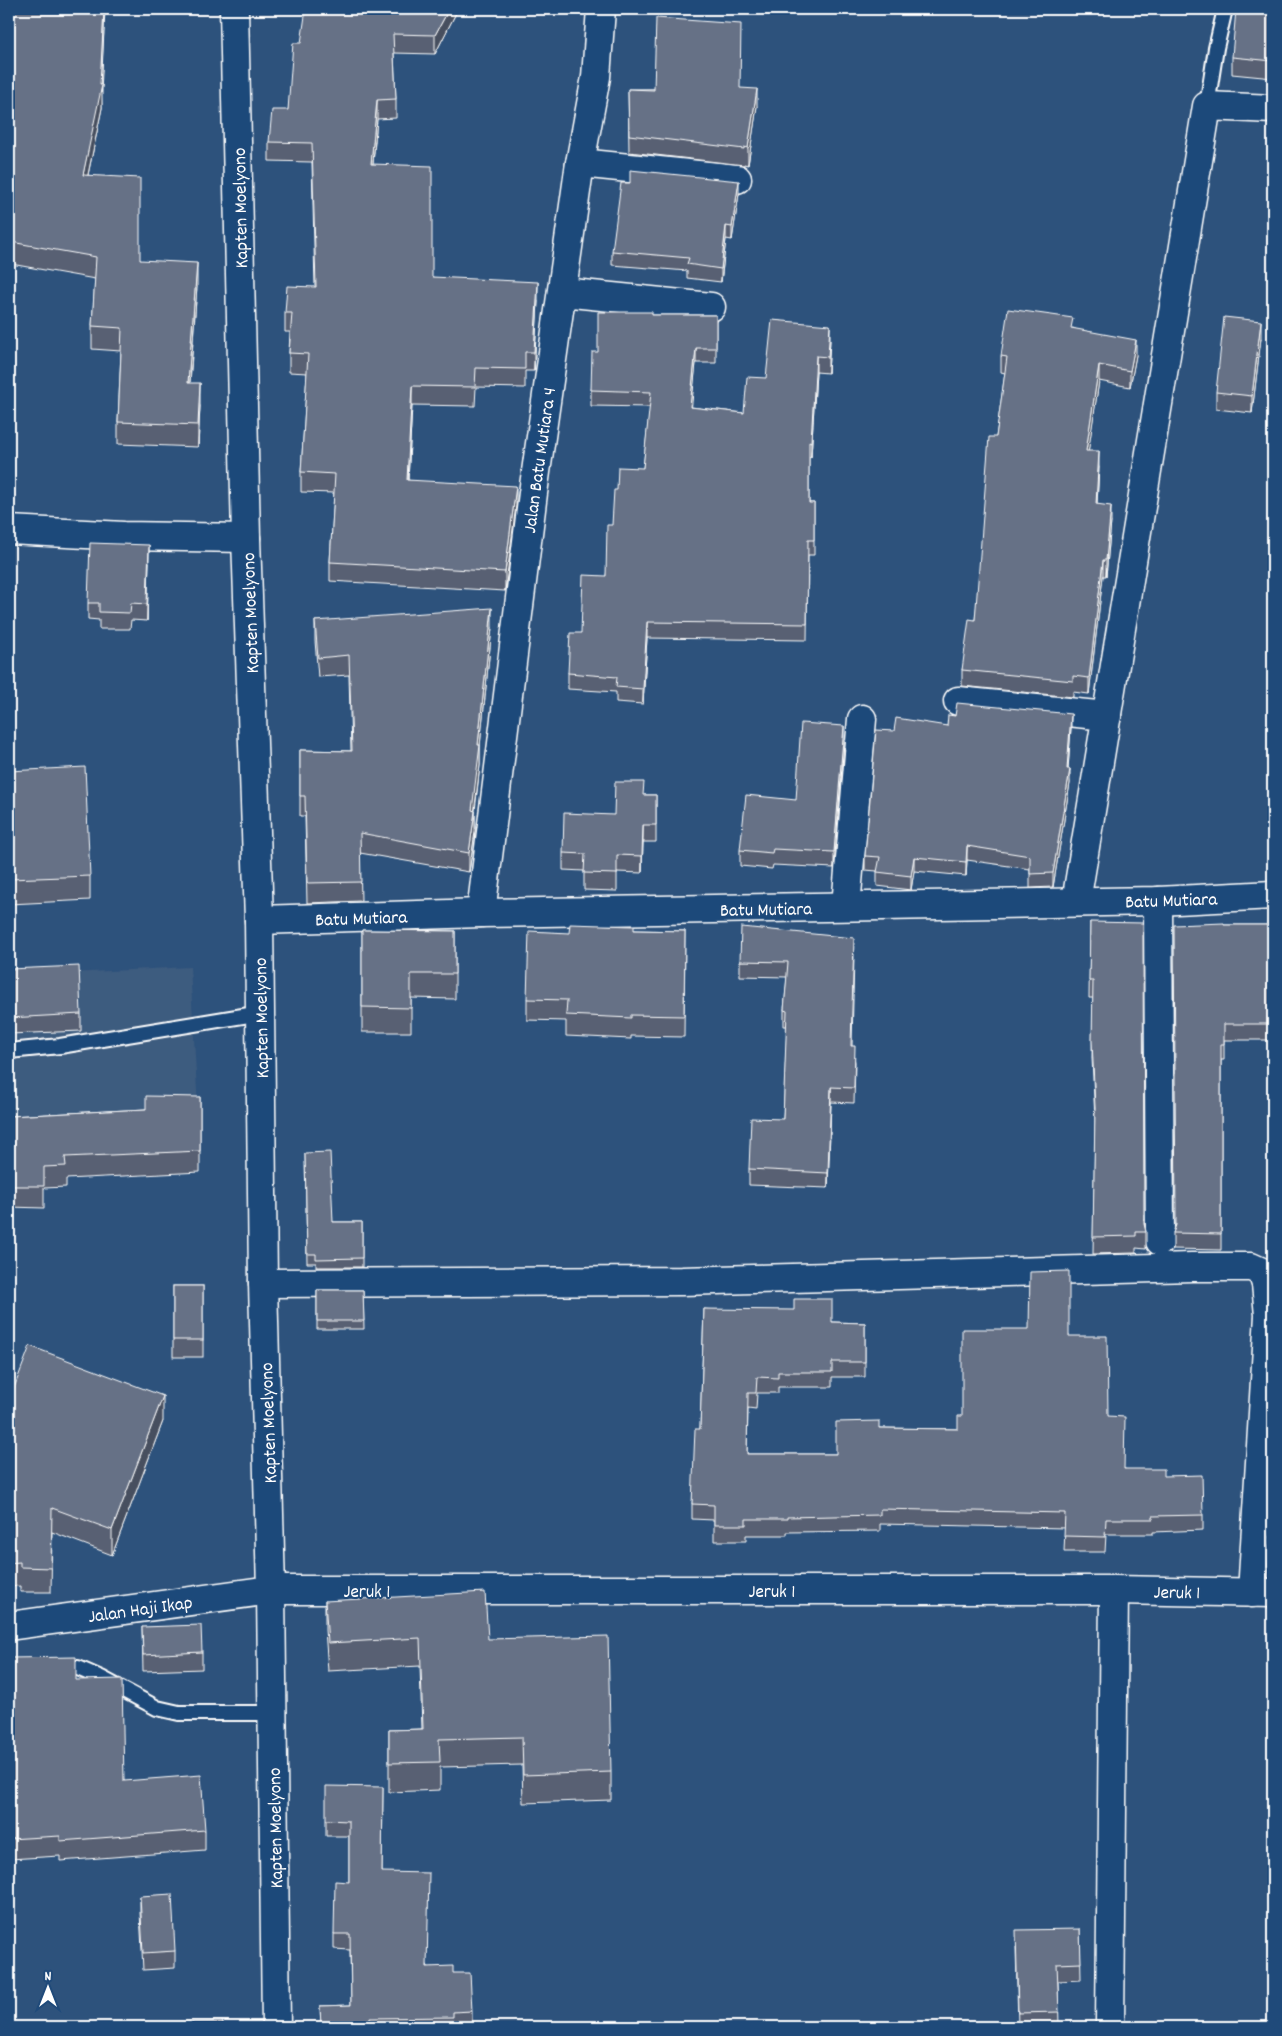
<svg xmlns="http://www.w3.org/2000/svg" width="1282" height="2036" font-family="Dekko,sans-serif">
<style>
.built{fill:#3e5b7f}
.lines{fill:none;stroke-linecap:round;stroke-linejoin:round}
.lane-casing{stroke:#fff;stroke-width:18}
.street-casing{stroke:#fff;stroke-width:31}
.secondary-casing{stroke:#fff;stroke-width:31}
.lane{stroke:#1f4a7a;stroke-width:14}
.street{stroke:#1f4a7a;stroke-width:28}
.secondary{stroke:#1f4a7a;stroke-width:28}
.wall{fill:#586173;stroke:#fff}
.shaded-wall{fill:#474f5e;stroke:#fff}
.building{fill:#667186;stroke:#fff}
.labels{text-anchor:middle;stroke-width:4;stroke-linejoin:round;paint-order:stroke}
.street-label{font-size:19px;fill:#fff;stroke:#1f4a7a}
</style>
<rect width="100%" height="100%" fill="#2d527c"/>
<filter id="ink" filterUnits="userSpaceOnUse"><feTurbulence type="fractalNoise" baseFrequency=".02" numOctaves="2"/><feDisplacementMap in="SourceGraphic" scale="10" xChannelSelector="R" yChannelSelector="G"/><feConvolveMatrix kernelMatrix="1 2 1 2 8 2 1 2 1" color-interpolation-filters="sRGB"/></filter>
<g filter="url(#ink)">
<path class="built" d="M 190,967 L 198,1109 L 9,1119 L 9,976 Z"/>
<g class="lines">
<defs>
<g id="lane">
<path d="M 1207,106 L 1216,48 L 1225,9"/>
<path d="M 9,1051 L 60,1046 L 261,1013"/>
<path d="M 57,1668 L 78,1668 L 101,1678 L 157,1708 L 179,1713 L 272,1713"/>
</g>
<g id="street">
<path d="M 580,163 L 737,179"/>
<path d="M 562,292 L 711,307"/>
<path d="M 9,530 L 124,536 L 246,538"/>
<path d="M 958,701 L 1107,716"/>
<path d="M 1158,901 L 1160,1241"/>
<path d="M 1076,902 L 1207,106 L 1273,109"/>
<path d="M 846,906 L 862,719"/>
<path d="M 481,913 L 533,493 L 580,163 L 596,77 L 601,9"/>
<path d="M 259,920 L 481,913 L 1158,901 L 1273,895"/>
<path d="M 263,1283 L 682,1281 L 1192,1267 L 1251,1267 L 1262,1272 L 1266,1284 L 1269,1315 L 1252,1593"/>
<path d="M 9,1626 L 271,1590 L 1114,1590 L 1273,1593"/>
<path d="M 1110,2027 L 1114,1590"/>
</g>
<path id="secondary" d="M 234,9 L 246,538 L 259,920 L 263,1283 L 271,1590 L 276,2027"/>
</defs>
<use href="#lane" class="lane-casing"/>
<use href="#street" class="street-casing"/>
<use href="#secondary" class="secondary-casing"/>
<use href="#lane" class="lane"/>
<use href="#street" class="street"/>
<use href="#secondary" class="secondary"/>
</g>
<g class="wall">
<path d="M 9,9 L 105,9 L 101,85 L 102,108 L 88,175 L 140,260 L 197,286 L 190,383 L 200,406 L 198,447 L 118,444 L 118,422 L 121,351 L 92,349 L 92,326 L 95,279 L 11,264 L 12,218 L 9,218 Z"/>
<path d="M 457,9 L 457,11 L 435,54 L 394,53 L 396,99 L 396,118 L 377,119 L 373,164 L 432,277 L 538,301 L 534,371 L 525,371 L 525,388 L 476,387 L 475,406 L 412,405 L 408,480 L 516,505 L 505,591 L 330,581 L 330,562 L 334,493 L 301,492 L 301,472 L 307,373 L 289,372 L 289,353 L 290,332 L 285,332 L 285,313 L 315,287 L 312,162 L 269,161 L 269,142 L 288,110 L 301,43 Z"/>
<path d="M 1273,9 L 1273,78 L 1232,74 L 1232,57 Z"/>
<path d="M 740,88 L 757,106 L 748,165 L 744,164 L 744,165 L 629,152 L 628,89 Z"/>
<path d="M 739,194 L 732,240 L 726,239 L 721,282 L 687,278 L 687,271 L 612,265 L 612,251 Z"/>
<path d="M 652,315 L 716,315 L 716,363 L 696,363 L 691,407 L 744,413 L 766,378 L 830,340 L 828,373 L 816,372 L 811,457 L 809,457 L 809,503 L 814,503 L 814,555 L 808,555 L 807,640 L 647,638 L 643,704 L 616,702 L 616,692 L 568,689 L 568,673 L 581,633 L 606,576 L 617,490 L 643,468 L 650,407 L 591,406 L 591,390 L 598,352 Z"/>
<path d="M 1073,328 L 1136,355 L 1130,387 L 1099,381 L 1088,451 L 1099,467 L 1097,504 L 1111,522 L 1106,576 L 1103,576 L 1089,694 L 1073,692 L 1073,697 L 962,686 L 962,670 L 975,620 L 996,437 L 1005,373 L 1001,372 L 1001,356 Z"/>
<path d="M 1261,338 L 1252,413 L 1216,409 L 1216,392 Z"/>
<path d="M 149,562 L 147,621 L 131,620 L 130,629 L 99,629 L 99,620 L 88,619 L 88,603 Z"/>
<path d="M 315,621 L 492,627 L 480,746 L 480,765 L 475,811 L 475,831 L 469,872 L 360,853 L 361,901 L 307,903 L 305,816 L 300,816 L 300,750 L 351,751 L 349,675 L 318,677 L 315,641 Z"/>
<path d="M 947,726 L 1071,728 L 1068,769 L 1070,783 L 1053,887 L 1030,888 L 1030,869 L 967,860 L 966,876 L 914,871 L 911,890 L 877,886 L 877,871 L 865,870 L 865,856 L 894,731 Z"/>
<path d="M 844,742 L 834,868 L 773,865 L 772,869 L 740,866 L 740,850 L 796,800 Z"/>
<path d="M 9,771 L 90,876 L 90,900 L 9,904 Z"/>
<path d="M 644,795 L 656,795 L 656,842 L 643,842 L 642,873 L 617,872 L 617,891 L 584,890 L 584,871 L 563,870 L 563,853 L 614,815 Z"/>
<path d="M 1090,922 L 1146,1232 L 1146,1249 L 1136,1248 L 1136,1253 L 1093,1254 L 1095,1120 L 1092,1058 L 1093,998 L 1089,998 Z"/>
<path d="M 1224,925 L 1273,925 L 1273,1040 L 1224,1040 L 1224,1060 L 1221,1060 L 1221,1250 L 1173,1249 L 1173,1233 L 1176,1225 Z"/>
<path d="M 362,930 L 455,931 L 455,999 L 411,998 L 411,1032 L 362,1032 Z"/>
<path d="M 634,930 L 685,931 L 684,1037 L 631,1036 L 631,1039 L 566,1036 L 566,1021 L 527,1020 L 527,999 L 569,933 Z"/>
<path d="M 854,954 L 852,1046 L 855,1062 L 854,1103 L 831,1102 L 828,1188 L 749,1185 L 749,1169 L 783,1119 L 787,1026 L 784,1026 L 784,1010 L 787,977 L 740,976 L 740,961 Z"/>
<path d="M 9,969 L 81,1014 L 81,1031 L 9,1034 Z"/>
<path d="M 200,1097 L 200,1172 L 66,1179 L 66,1187 L 44,1188 L 44,1208 L 9,1207 L 9,1116 L 146,1109 Z"/>
<path d="M 305,1153 L 333,1222 L 362,1222 L 362,1267 L 316,1267 L 316,1263 L 307,1263 Z"/>
<rect x="173" y="1286" width="30" height="71"/>
<path d="M 317,1290 L 363,1290 L 364,1329 L 317,1329 Z"/>
<path d="M 704,1309 L 832,1322 L 865,1323 L 865,1377 L 832,1377 L 832,1387 L 778,1387 L 778,1393 L 757,1393 L 756,1409 L 748,1408 L 747,1454 L 836,1454 L 879,1428 L 958,1429 L 962,1416 L 1069,1336 L 1108,1416 L 1124,1469 L 1164,1476 L 1203,1515 L 1203,1530 L 1153,1532 L 1153,1534 L 1106,1534 L 1105,1552 L 1064,1552 L 1065,1528 L 880,1524 L 880,1531 L 787,1532 L 787,1535 L 746,1535 L 746,1541 L 714,1541 L 714,1520 L 692,1519 L 692,1504 L 700,1429 Z"/>
<path d="M 9,1401 L 163,1421 L 112,1555 L 52,1532 L 51,1592 L 20,1592 L 20,1586 L 9,1587 Z"/>
<path d="M 325,1601 L 488,1639 L 611,1772 L 611,1800 L 523,1803 L 522,1765 L 440,1767 L 440,1790 L 389,1792 L 389,1730 L 422,1729 L 420,1666 L 328,1671 L 325,1630 Z"/>
<path d="M 142,1627 L 202,1652 L 202,1669 L 143,1671 Z"/>
<path d="M 9,1658 L 76,1680 L 124,1781 L 205,1830 L 205,1850 L 60,1861 L 60,1856 L 9,1859 Z"/>
<path d="M 383,1787 L 382,1872 L 428,1967 L 453,1973 L 472,2011 L 472,2027 L 321,2027 L 320,2006 L 351,2005 L 350,1950 L 334,1949 L 334,1934 L 349,1882 L 349,1836 L 326,1836 L 326,1820 Z"/>
<path d="M 140,1896 L 175,1951 L 175,1968 L 143,1970 L 140,1912 Z"/>
<path d="M 1080,1929 L 1081,1980 L 1058,1981 L 1059,2027 L 1018,2027 L 1016,1947 Z"/>
</g>
<g class="shaded-wall">
<path d="M 104,9 L 105,9 L 101,93 L 102,85 L 102,108 L 83,198 L 83,175 L 100,85 Z"/>
<path d="M 449,9 L 457,9 L 457,11 L 435,54 L 435,35 Z"/>
<path d="M 757,89 L 757,106 L 748,165 L 748,148 Z"/>
<path d="M 377,100 L 377,119 L 371,183 L 371,164 Z"/>
<path d="M 739,181 L 739,194 L 732,240 L 732,227 Z"/>
<path d="M 726,226 L 726,239 L 721,282 L 721,269 Z"/>
<path d="M 197,263 L 197,286 L 188,405 L 188,383 Z"/>
<path d="M 538,282 L 538,301 L 534,371 L 534,352 Z"/>
<path d="M 1261,321 L 1261,338 L 1252,413 L 1252,396 Z"/>
<path d="M 830,325 L 830,340 L 828,373 L 828,357 Z"/>
<path d="M 1136,340 L 1136,355 L 1130,387 L 1130,371 Z"/>
<path d="M 696,348 L 696,363 L 690,422 L 690,407 Z"/>
<path d="M 816,356 L 816,372 L 811,457 L 811,442 Z"/>
<path d="M 1099,365 L 1099,381 L 1086,467 L 1086,451 Z"/>
<path d="M 200,383 L 200,406 L 198,447 L 198,425 Z"/>
<path d="M 412,386 L 412,405 L 407,499 L 407,480 Z"/>
<path d="M 1099,451 L 1099,467 L 1096,520 L 1096,504 Z"/>
<path d="M 516,486 L 516,505 L 505,591 L 505,572 Z"/>
<path d="M 1111,506 L 1111,522 L 1106,576 L 1106,560 Z"/>
<path d="M 149,545 L 149,562 L 147,621 L 147,604 Z"/>
<path d="M 1103,560 L 1103,576 L 1089,694 L 1089,678 Z"/>
<path d="M 492,608 L 492,627 L 480,746 L 480,765 L 472,830 L 472,810 L 478,745 Z"/>
<path d="M 647,622 L 647,638 L 643,704 L 643,689 Z"/>
<path d="M 1071,714 L 1071,728 L 1067,783 L 1067,769 Z"/>
<path d="M 844,726 L 844,742 L 834,868 L 834,852 Z"/>
<path d="M 1070,769 L 1070,783 L 1053,887 L 1053,873 Z"/>
<path d="M 475,811 L 475,831 L 469,872 L 469,853 Z"/>
<path d="M 643,825 L 643,842 L 642,873 L 642,856 Z"/>
<path d="M 967,846 L 967,860 L 966,876 L 966,862 Z"/>
<path d="M 914,857 L 914,871 L 911,890 L 911,876 Z"/>
<path d="M 831,1087 L 831,1102 L 828,1188 L 828,1173 Z"/>
<path d="M 163,1396 L 163,1421 L 112,1555 L 112,1530 Z"/>
</g>
<g class="building">
<path d="M 9,9 L 104,9 L 100,85 L 102,85 L 83,175 L 140,178 L 140,260 L 197,263 L 188,383 L 200,383 L 198,425 L 118,422 L 122,328 L 92,326 L 96,257 L 11,242 L 12,195 L 9,196 Z"/>
<path d="M 306,9 L 449,9 L 435,35 L 393,34 L 396,99 L 377,100 L 371,164 L 432,166 L 432,277 L 538,282 L 534,352 L 525,352 L 525,369 L 476,368 L 475,387 L 412,386 L 407,480 L 516,486 L 505,572 L 330,562 L 335,474 L 301,472 L 308,354 L 289,353 L 292,313 L 285,313 L 287,286 L 316,287 L 312,143 L 269,142 L 272,110 L 288,110 L 293,43 L 301,43 Z"/>
<path d="M 1236,9 L 1273,9 L 1273,61 L 1232,57 Z"/>
<path d="M 656,18 L 741,24 L 740,88 L 757,89 L 748,148 L 744,147 L 744,149 L 629,135 L 628,89 L 654,90 Z"/>
<path d="M 630,170 L 739,181 L 732,227 L 726,226 L 721,269 L 687,264 L 689,258 L 612,251 L 621,183 L 630,183 Z"/>
<path d="M 1008,309 L 1073,318 L 1071,328 L 1136,340 L 1130,371 L 1099,365 L 1086,451 L 1099,451 L 1096,504 L 1111,506 L 1106,560 L 1103,560 L 1089,678 L 1073,676 L 1073,681 L 962,670 L 969,619 L 975,620 L 989,437 L 996,437 L 1007,357 L 1001,356 Z"/>
<path d="M 598,312 L 652,312 L 652,315 L 716,315 L 716,348 L 696,348 L 690,407 L 744,413 L 747,377 L 766,378 L 772,320 L 830,325 L 828,357 L 816,356 L 811,442 L 809,441 L 809,503 L 814,503 L 814,540 L 808,540 L 807,624 L 647,622 L 643,689 L 616,687 L 617,677 L 568,673 L 570,633 L 581,633 L 583,575 L 606,576 L 607,525 L 612,525 L 614,490 L 617,490 L 618,467 L 643,468 L 651,392 L 591,390 L 592,352 L 598,352 Z"/>
<path d="M 1224,317 L 1261,321 L 1252,396 L 1216,392 Z"/>
<path d="M 90,543 L 149,545 L 147,604 L 131,603 L 130,613 L 99,612 L 99,603 L 88,603 Z"/>
<path d="M 492,608 L 478,745 L 480,745 L 472,810 L 475,811 L 469,853 L 360,833 L 361,882 L 307,883 L 305,796 L 300,796 L 300,750 L 352,751 L 349,655 L 318,658 L 315,621 Z"/>
<path d="M 957,703 L 1071,714 L 1067,769 L 1070,769 L 1053,873 L 1030,874 L 1030,856 L 967,846 L 966,862 L 914,857 L 911,876 L 877,872 L 880,857 L 865,856 L 876,730 L 894,731 L 896,718 L 947,726 L 948,715 L 955,716 Z"/>
<path d="M 801,723 L 844,726 L 834,852 L 773,849 L 772,853 L 740,850 L 746,795 L 796,800 Z"/>
<path d="M 85,767 L 90,876 L 9,879 L 9,771 Z"/>
<path d="M 615,782 L 644,782 L 643,795 L 656,795 L 656,825 L 643,825 L 642,856 L 617,855 L 617,874 L 584,873 L 585,854 L 563,853 L 564,813 L 614,815 Z"/>
<path d="M 1090,922 L 1143,923 L 1144,1224 L 1146,1232 L 1136,1232 L 1136,1236 L 1093,1237 L 1095,1108 L 1092,1041 L 1093,981 L 1089,981 Z"/>
<path d="M 1224,923 L 1224,925 L 1273,925 L 1273,1024 L 1224,1024 L 1224,1044 L 1221,1044 L 1221,1234 L 1173,1233 L 1176,1225 L 1174,925 Z"/>
<path d="M 570,924 L 634,926 L 634,930 L 685,931 L 684,1016 L 631,1015 L 631,1018 L 566,1015 L 567,1000 L 527,999 L 529,931 L 569,933 Z"/>
<path d="M 741,927 L 854,938 L 851,1046 L 855,1046 L 854,1088 L 831,1087 L 828,1173 L 749,1169 L 751,1118 L 783,1119 L 787,1011 L 784,1010 L 788,962 L 740,961 Z"/>
<path d="M 362,930 L 455,931 L 455,974 L 411,974 L 411,1008 L 362,1007 Z"/>
<path d="M 79,966 L 81,1014 L 9,1018 L 9,969 Z"/>
<path d="M 146,1096 L 200,1097 L 200,1151 L 65,1157 L 66,1166 L 44,1167 L 44,1186 L 9,1186 L 9,1116 L 146,1109 Z"/>
<path d="M 330,1152 L 333,1222 L 362,1222 L 362,1258 L 316,1259 L 316,1254 L 307,1254 L 305,1153 Z"/>
<path d="M 1069,1271 L 1069,1336 L 1107,1336 L 1108,1416 L 1125,1417 L 1124,1469 L 1164,1469 L 1164,1476 L 1202,1475 L 1203,1515 L 1153,1516 L 1153,1519 L 1106,1519 L 1105,1537 L 1064,1536 L 1065,1513 L 880,1509 L 880,1515 L 787,1517 L 787,1519 L 746,1519 L 746,1525 L 714,1525 L 714,1505 L 692,1504 L 695,1429 L 700,1429 L 704,1309 L 794,1310 L 794,1299 L 832,1299 L 832,1322 L 865,1323 L 865,1362 L 832,1362 L 832,1372 L 778,1372 L 778,1378 L 757,1377 L 756,1393 L 748,1393 L 747,1454 L 836,1454 L 836,1422 L 879,1421 L 879,1428 L 958,1429 L 958,1416 L 962,1416 L 962,1329 L 1029,1329 L 1030,1272 Z"/>
<rect x="173" y="1286" width="30" height="54"/>
<path d="M 317,1290 L 363,1290 L 364,1321 L 317,1321 Z"/>
<path d="M 30,1346 L 163,1396 L 112,1530 L 52,1508 L 51,1568 L 20,1567 L 20,1562 L 9,1563 L 9,1401 Z"/>
<path d="M 485,1592 L 488,1639 L 608,1636 L 611,1772 L 523,1775 L 522,1737 L 439,1739 L 440,1762 L 389,1763 L 389,1730 L 423,1729 L 420,1638 L 328,1643 L 325,1601 Z"/>
<path d="M 201,1625 L 202,1652 L 143,1655 L 142,1627 Z"/>
<path d="M 76,1657 L 76,1680 L 122,1679 L 124,1781 L 201,1775 L 205,1830 L 60,1841 L 60,1836 L 9,1839 L 9,1658 Z"/>
<path d="M 326,1786 L 383,1787 L 382,1872 L 429,1873 L 427,1967 L 453,1966 L 453,1973 L 470,1973 L 472,2011 L 453,2012 L 453,2017 L 370,2018 L 370,2027 L 321,2027 L 320,2006 L 351,2005 L 350,1934 L 334,1934 L 335,1881 L 349,1882 L 349,1821 L 326,1820 Z"/>
<path d="M 172,1894 L 175,1951 L 143,1953 L 140,1896 Z"/>
<path d="M 1080,1929 L 1081,1963 L 1057,1964 L 1059,2012 L 1018,2013 L 1016,1930 Z"/>
<path d="M 223,2022 L 223,2027 L 141,2027 L 141,2023 Z"/>
</g>
</g>
<g class="labels">
<g class="street-label">
<text transform="translate(239 208) rotate(-91)" y="7">Kapten Moelyono</text>
<text transform="translate(538 460) rotate(-82)" y="7">Jalan Batu Mutiara 4</text>
<text transform="translate(249 613) rotate(-92)" y="7">Kapten Moelyono</text>
<text transform="translate(1171 899) rotate(-2)" y="7">Batu Mutiara</text>
<text transform="translate(766 908) rotate(-1)" y="7">Batu Mutiara</text>
<text transform="translate(361 917) rotate(-2)" y="7">Batu Mutiara</text>
<text transform="translate(260 1018) rotate(-91)" y="7">Kapten Moelyono</text>
<text transform="translate(267 1423) rotate(-92)" y="7">Kapten Moelyono</text>
<text x="367" y="1597">Jeruk 1</text>
<text x="772" y="1597">Jeruk 1</text>
<text transform="translate(1177 1591) rotate(1)" y="7">Jeruk 1</text>
<text transform="translate(140 1608) rotate(-8)" y="7">Jalan Haji Ikap</text>
<text transform="translate(274 1828) rotate(-91)" y="7">Kapten Moelyono</text>
</g>
</g>
<rect width="1282" height="2036" fill="none" stroke="#1f4a7a" stroke-width="30"/>
<rect x="15" y="15" width="1252" height="2006" fill="none" stroke="#fff" stroke-width="2" filter="url(#ink)"/>
<g transform="translate(48 1988)" stroke="#1f4a7a" stroke-width="4" paint-order="stroke">
<path d="M0-4L9 19L0 12L-9 19Z" fill="#ffffff"/>
<text y="-8" font-size="14" font-weight="bold" text-anchor="middle" fill="#ffffff">N</text>
</g>
</svg>
